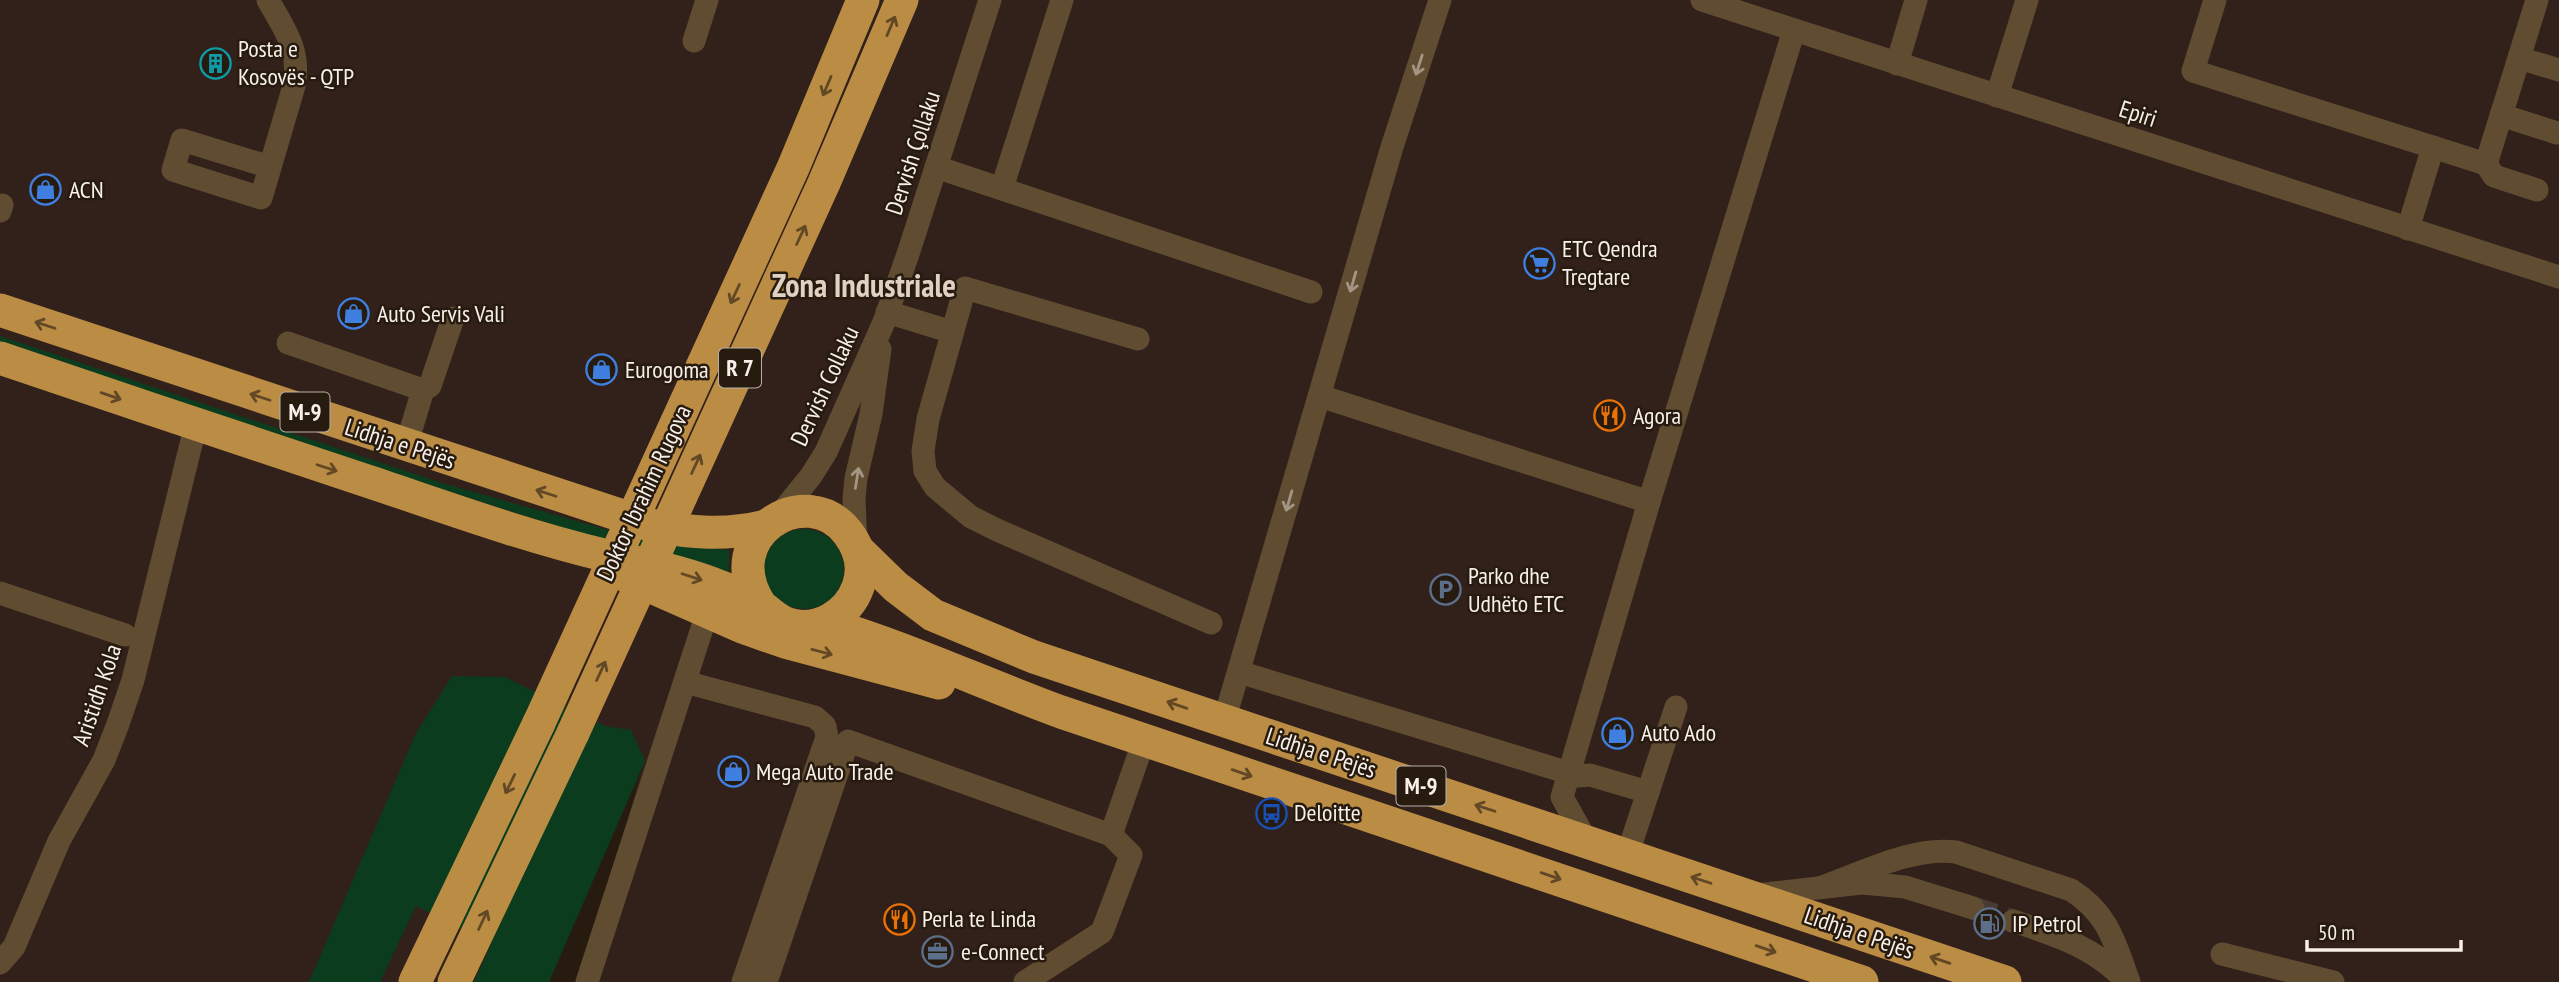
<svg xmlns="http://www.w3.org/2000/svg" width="2559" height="982" font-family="'PT Sans Narrow',sans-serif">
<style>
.industrial{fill:#32201a}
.green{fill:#0b3c1e}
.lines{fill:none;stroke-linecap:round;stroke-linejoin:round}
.minor-tunnel{stroke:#463b31;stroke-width:23;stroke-dasharray:23 11;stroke-linecap:butt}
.minor{stroke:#5f4c31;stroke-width:23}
.highway{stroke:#bb8c44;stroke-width:33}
.highway-bridge{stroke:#bb8c44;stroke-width:33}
.oneway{stroke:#624825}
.oneway2{stroke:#a49684}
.labels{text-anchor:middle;stroke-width:5;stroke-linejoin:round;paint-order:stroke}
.shield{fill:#271b10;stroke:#b9b0a8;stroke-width:2}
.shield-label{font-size:23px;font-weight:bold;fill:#f8f0e9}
.poi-label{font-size:24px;fill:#f8f0e9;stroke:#271b10;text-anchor:start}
.street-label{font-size:24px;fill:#f8f0e9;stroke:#271b10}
.district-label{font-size:32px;font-weight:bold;fill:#e1d1c3;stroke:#271b10}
</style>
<rect width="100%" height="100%" fill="#271b10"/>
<path class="industrial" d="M 0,0 L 2559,0 L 2559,982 L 583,982 L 642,767 L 547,982 L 0,982 Z"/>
<g class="green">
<path d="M 0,336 L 442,483 L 658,544 L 729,550 L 729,580 L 0,350 Z"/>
<circle cx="804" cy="569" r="40"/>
<path d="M 452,676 L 505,677 L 605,726 L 631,730 L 645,761 L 549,982 L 474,982 L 491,944 L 416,906 L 380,982 L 309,982 L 416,733 Z"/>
</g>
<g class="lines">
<path class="minor-tunnel" d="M 1973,908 L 2013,921"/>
<g class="minor">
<path d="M 268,0 C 285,30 301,51 294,86 L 261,198 L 173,170 L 182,140 L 270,167"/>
<path d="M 1702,0 L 2559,277"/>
<path d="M 2215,0 L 2193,71 L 2486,164 L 2537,0"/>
<path d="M 694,41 L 707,0"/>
<path d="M 2519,58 L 2559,70"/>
<path d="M 1897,64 L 1916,0"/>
<path d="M 1997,96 L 2027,0"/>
<path d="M 2501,115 L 2557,133"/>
<path d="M 2486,164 L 2494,176 L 2537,190"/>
<path d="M 936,167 L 1311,292"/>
<path d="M 1002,188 L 1062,0"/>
<path d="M 0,211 L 2,205"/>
<path d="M 2408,229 L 2433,147"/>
<path d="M 887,312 L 952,332"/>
<path d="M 1138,339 L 965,288 L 928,419 L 923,451 L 925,471 L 935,487 L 971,517 L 997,530 L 1211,623"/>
<path d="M 288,343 L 423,390 L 430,386 L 453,318"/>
<path d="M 1320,396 L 1649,502"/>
<path d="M 406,446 L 423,390"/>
<path d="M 777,518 L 811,476 L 826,452 L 884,322 L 908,254 L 990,0"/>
<path d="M 856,546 L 854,499 L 856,478 L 871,414 L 880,349"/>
<path d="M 0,593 L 125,635"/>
<path d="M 1239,672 L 1579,776 L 1590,775 L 1648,792"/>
<path d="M 685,682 L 815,717 L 825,726 L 827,737 L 743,982"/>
<path d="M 1224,721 L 1392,147 L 1440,0"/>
<path d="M 1111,835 L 1144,740"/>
<path d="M 1587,842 L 1562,797 L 1649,502 L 1794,30"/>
<path d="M 1627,856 L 1676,707"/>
<path d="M 1822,887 C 1862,873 1913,846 1956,852 L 2071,890 C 2108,913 2115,943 2129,982"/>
<path d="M 1756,895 L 1862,883 L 1905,887 L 1973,908"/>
<path d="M 2013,921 C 2055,935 2094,947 2125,980"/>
<path d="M 2222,954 L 2333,982"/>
<path d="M 0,963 L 14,947 L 59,841 L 104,760 L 118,724 L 133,680 L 196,424"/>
<path d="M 587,982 L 707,613"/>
<path d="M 766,982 L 848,741 L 1111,835 L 1131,855 L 1102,932 L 1025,982"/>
</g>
<g class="highway">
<path d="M 0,310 L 650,525 C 691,533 726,536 766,526"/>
<path d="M 0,358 C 123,400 247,441 370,482 C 448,508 525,536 604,555 C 640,563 676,570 711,583 C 727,589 744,596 759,605 C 769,611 776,620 788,624 C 817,633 848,615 858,587 C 865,568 860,549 848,533 C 806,478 714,536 761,606"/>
<path d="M 858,550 L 896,587 L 933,615 L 1034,657 L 2005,982"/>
<path d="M 624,575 L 742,627 L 785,642 L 939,683"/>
<path d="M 824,623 C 905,647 982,683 1061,712 L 1862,982"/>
<path d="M 415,982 L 539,723"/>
<path d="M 454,982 L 573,733"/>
</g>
<g class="highway-bridge">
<path d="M 539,723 L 793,168 L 863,0"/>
<path d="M 573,733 L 824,183 L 902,0"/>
</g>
</g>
<defs><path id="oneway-shaft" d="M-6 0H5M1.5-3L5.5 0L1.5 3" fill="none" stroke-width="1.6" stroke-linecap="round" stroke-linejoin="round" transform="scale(1.75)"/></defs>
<g class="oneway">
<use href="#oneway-shaft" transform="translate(891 26) rotate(-67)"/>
<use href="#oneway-shaft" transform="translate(827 86) rotate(113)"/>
<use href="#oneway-shaft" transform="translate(801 235) rotate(-65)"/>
<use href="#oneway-shaft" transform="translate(735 294) rotate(115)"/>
<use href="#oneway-shaft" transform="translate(45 325) rotate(-162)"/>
<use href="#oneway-shaft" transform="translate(111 396) rotate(19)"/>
<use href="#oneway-shaft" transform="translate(260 397) rotate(-162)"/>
<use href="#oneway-shaft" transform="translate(696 464) rotate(-65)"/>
<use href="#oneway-shaft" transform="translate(327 468) rotate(18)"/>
<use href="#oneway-shaft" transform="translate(546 493) rotate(-162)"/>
<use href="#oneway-shaft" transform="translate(692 577) rotate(18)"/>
<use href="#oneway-shaft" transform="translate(822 652) rotate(15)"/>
<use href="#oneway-shaft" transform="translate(601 671) rotate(-65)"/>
<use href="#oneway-shaft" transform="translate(1177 705) rotate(-161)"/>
<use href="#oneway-shaft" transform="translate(1242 773) rotate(19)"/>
<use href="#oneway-shaft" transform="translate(510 784) rotate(116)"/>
<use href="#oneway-shaft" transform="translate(1485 808) rotate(-162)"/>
<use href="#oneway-shaft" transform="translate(1551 876) rotate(19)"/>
<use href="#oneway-shaft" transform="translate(1701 880) rotate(-162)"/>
<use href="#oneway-shaft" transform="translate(483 920) rotate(-65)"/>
<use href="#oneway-shaft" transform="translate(1766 949) rotate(19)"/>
<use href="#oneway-shaft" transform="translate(1940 960) rotate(-161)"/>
</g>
<g class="oneway2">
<use href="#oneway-shaft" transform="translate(1419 65) rotate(108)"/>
<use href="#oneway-shaft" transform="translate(1353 282) rotate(106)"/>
<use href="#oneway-shaft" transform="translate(857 478) rotate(-81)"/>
<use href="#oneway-shaft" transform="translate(1289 501) rotate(106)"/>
</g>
<defs>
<symbol id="building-ring" viewBox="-11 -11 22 22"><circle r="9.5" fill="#271b10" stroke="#0f9aa8" stroke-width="1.5"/><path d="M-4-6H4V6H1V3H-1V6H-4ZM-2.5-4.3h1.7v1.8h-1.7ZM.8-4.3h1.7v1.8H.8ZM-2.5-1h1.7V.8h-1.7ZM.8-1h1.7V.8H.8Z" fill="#0f9aa8"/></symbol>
<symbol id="shop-ring" viewBox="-11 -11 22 22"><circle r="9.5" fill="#271b10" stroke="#3f7fe0" stroke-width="1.5"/><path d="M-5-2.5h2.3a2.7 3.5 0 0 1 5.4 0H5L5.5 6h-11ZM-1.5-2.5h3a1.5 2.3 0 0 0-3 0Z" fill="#3f7fe0"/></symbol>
<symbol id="supermarket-ring" viewBox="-11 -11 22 22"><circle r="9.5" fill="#271b10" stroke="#3f7fe0" stroke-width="1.5"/><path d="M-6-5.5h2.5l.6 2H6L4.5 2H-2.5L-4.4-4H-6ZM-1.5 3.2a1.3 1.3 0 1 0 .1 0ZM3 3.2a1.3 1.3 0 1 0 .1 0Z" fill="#3f7fe0"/></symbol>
<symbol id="restaurant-ring" viewBox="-11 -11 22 22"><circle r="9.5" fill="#271b10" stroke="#e8710a" stroke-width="1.5"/><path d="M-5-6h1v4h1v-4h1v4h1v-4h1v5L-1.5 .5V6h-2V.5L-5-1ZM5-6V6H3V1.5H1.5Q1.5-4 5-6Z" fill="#e8710a"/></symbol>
<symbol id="parking-ring" viewBox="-11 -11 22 22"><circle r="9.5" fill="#271b10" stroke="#5c6f8a" stroke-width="1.5"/><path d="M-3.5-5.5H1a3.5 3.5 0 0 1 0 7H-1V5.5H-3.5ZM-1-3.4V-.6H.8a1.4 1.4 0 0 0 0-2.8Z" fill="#5c6f8a"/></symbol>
<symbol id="bus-ring" viewBox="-11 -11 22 22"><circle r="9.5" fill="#271b10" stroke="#1a4fb4" stroke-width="1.5"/><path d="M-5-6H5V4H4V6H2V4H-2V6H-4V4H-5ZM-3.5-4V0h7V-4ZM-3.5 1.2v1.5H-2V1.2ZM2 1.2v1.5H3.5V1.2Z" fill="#1a4fb4"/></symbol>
<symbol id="fuel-ring" viewBox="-11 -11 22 22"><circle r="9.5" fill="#271b10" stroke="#5c6f8a" stroke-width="1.5"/><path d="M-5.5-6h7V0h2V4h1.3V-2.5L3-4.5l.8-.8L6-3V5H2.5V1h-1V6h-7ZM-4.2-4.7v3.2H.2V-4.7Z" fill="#5c6f8a"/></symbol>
<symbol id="office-ring" viewBox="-11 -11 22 22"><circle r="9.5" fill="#271b10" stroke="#5c6f8a" stroke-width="1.5"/><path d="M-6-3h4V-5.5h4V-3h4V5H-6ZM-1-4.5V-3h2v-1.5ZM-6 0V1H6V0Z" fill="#5c6f8a"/></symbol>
</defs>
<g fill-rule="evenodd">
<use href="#building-ring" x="198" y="46" width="35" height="35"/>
<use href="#shop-ring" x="28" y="172" width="35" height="35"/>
<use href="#supermarket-ring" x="1522" y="246" width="35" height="35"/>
<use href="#shop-ring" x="336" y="296" width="35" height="35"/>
<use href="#shop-ring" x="584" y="352" width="35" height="35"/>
<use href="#restaurant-ring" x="1592" y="398" width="35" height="35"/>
<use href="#parking-ring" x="1428" y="572" width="35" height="35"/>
<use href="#shop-ring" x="1600" y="716" width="35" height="35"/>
<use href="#shop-ring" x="716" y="754" width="35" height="35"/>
<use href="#bus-ring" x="1254" y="796" width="35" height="35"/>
<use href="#restaurant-ring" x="882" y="902" width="35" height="35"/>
<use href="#fuel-ring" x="1972" y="906" width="35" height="35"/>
<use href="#office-ring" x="920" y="934" width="35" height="35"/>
</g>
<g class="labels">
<g class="shield">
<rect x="719" y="348.5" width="42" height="39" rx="5"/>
<rect x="280.5" y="392.5" width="49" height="39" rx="5"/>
<rect x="1396.5" y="766.5" width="49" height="39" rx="5"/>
</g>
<g class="shield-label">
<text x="740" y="376">R 7</text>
<text x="305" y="420">M-9</text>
<text x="1421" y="794">M-9</text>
</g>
<g class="poi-label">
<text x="238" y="57">Posta e<tspan x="238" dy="28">Kosovës - QTP</tspan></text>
<text x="69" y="198">ACN</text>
<text x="1562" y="257">ETC Qendra<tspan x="1562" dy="28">Tregtare</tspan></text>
<text x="377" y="322">Auto Servis Vali</text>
<text x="625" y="378">Eurogoma</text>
<text x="1633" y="424">Agora</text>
<text x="1468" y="584">Parko dhe<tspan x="1468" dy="28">Udhëto ETC</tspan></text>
<text x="1641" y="741">Auto Ado</text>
<text x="756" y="780">Mega Auto Trade</text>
<text x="1294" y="821">Deloitte</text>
<text x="922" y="927">Perla te Linda</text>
<text x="2012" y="932">IP Petrol</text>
<text x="961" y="960">e-Connect</text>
</g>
<g class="street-label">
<text transform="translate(2138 114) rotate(18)" y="8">Epiri</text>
<text transform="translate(913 153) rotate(-72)" y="8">Dervish Çollaku</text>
<text transform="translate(825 386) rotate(-65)" y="8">Dervish Collaku</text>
<text transform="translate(400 444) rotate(18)" y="8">Lidhja e Pejës</text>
<text transform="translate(644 493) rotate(-65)" y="8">Doktor Ibrahim Rugova</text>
<text transform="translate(97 695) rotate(-71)" y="8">Aristidh Kola</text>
<text transform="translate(1321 753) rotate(18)" y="8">Lidhja e Pejës</text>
<text transform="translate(1859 933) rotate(19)" y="8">Lidhja e Pejës</text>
</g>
<g class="district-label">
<text x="864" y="297">Zona Industriale</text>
</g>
</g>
<path d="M2307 940v10h154v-10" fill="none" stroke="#f8f0e9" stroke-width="3.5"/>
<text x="2318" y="940" font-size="21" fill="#f8f0e9" stroke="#271b10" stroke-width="5" paint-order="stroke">50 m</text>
</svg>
